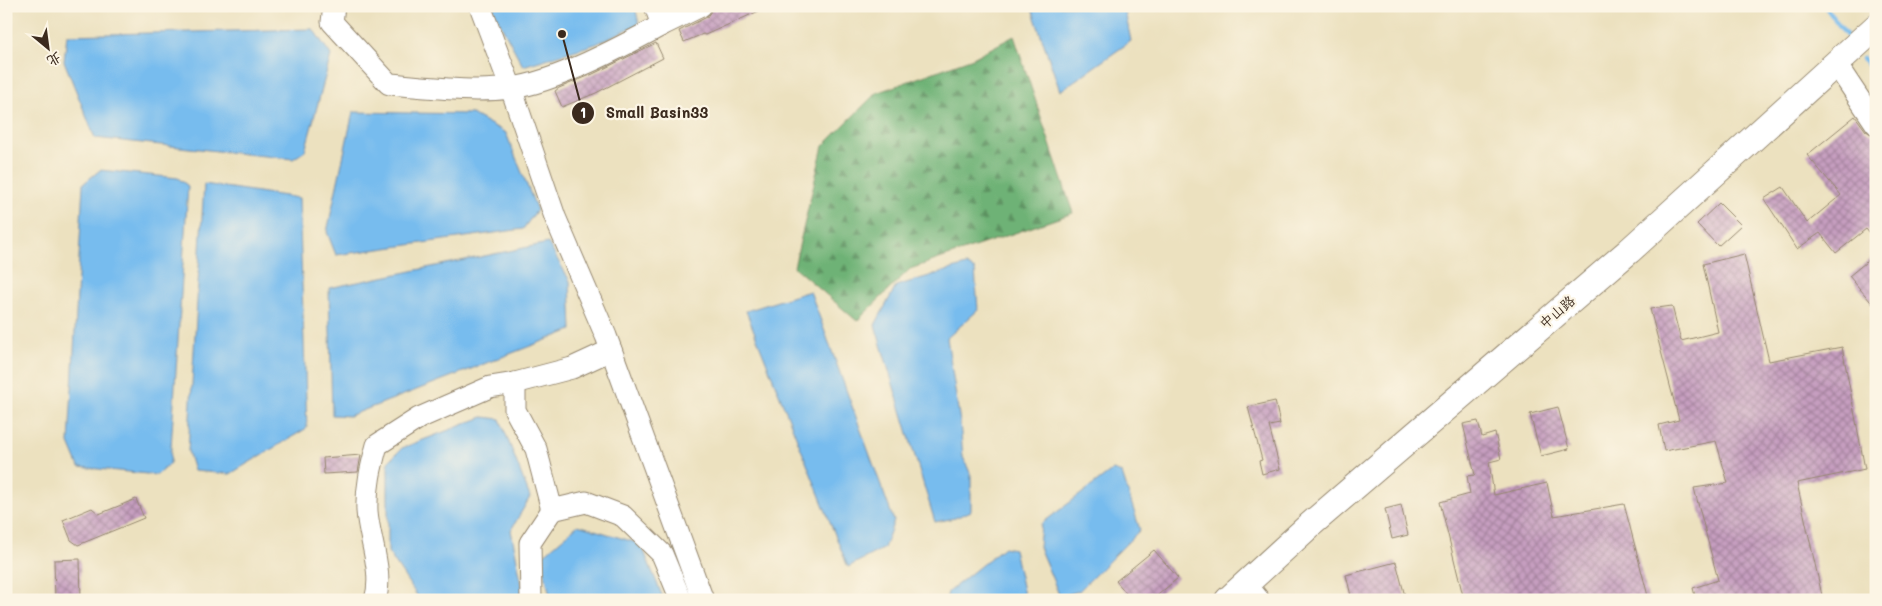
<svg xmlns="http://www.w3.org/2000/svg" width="1882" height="606" font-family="Mali,'LXGW WenKai TC',sans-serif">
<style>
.forest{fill:url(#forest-firs);stroke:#546e4a}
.water{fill:#77bcee;stroke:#597386}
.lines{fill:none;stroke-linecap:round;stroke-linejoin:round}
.stream{stroke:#77bcee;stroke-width:4.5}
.building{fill:url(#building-cross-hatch)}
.minor-casing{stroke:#94866e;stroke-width:23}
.major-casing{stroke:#94866e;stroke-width:28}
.minor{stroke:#fff;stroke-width:21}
.major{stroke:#fff;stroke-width:26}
.labels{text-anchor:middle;stroke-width:4.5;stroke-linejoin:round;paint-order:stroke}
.street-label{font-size:14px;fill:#3b2a1e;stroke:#fcf5e5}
.leader{fill:none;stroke:#3b2a1e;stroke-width:2}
.callout-dot{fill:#3b2a1e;stroke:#fcf5e5;stroke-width:2}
.mark-label{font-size:15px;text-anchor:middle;font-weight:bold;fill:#fff}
.callout-label{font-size:15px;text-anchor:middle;font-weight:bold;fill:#3b2a1e;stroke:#fcf5e5;stroke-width:4.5;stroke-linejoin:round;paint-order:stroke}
</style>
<defs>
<pattern id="forest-firs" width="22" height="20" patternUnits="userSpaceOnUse" patternTransform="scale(1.25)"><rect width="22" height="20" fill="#6eb276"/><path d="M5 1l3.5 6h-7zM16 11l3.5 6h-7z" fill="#5c9160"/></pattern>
<pattern id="building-cross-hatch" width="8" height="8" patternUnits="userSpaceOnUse" patternTransform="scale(1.25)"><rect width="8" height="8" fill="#c69ec0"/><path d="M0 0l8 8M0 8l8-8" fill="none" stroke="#a2819b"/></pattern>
</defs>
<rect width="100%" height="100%" fill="#fcf5e5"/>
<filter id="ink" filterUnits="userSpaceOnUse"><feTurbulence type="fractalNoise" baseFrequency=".02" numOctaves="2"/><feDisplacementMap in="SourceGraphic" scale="10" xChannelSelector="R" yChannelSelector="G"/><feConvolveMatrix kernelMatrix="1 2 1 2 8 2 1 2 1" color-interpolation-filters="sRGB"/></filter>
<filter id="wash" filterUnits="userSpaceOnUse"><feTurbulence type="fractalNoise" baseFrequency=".0096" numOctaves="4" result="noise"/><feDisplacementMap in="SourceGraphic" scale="20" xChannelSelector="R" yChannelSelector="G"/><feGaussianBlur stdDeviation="1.12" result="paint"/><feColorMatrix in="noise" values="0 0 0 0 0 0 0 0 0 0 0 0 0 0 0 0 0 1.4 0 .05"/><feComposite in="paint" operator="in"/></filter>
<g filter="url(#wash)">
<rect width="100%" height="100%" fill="#ece1bf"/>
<path class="forest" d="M 1014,36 L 1073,213 L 910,269 L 857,321 L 794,267 L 823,146 L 876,93 L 973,58 Z"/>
<g class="water">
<path d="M 493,6 L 635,6 L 639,24 L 596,44 L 523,66 L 495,14 Z"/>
<path d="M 1031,6 L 1124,6 L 1131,41 L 1060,91 Z"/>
<path d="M 313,29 L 331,55 L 305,151 L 293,159 L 95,138 L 64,61 L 67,35 Z"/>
<path d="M 353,112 L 472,114 L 506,133 L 537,210 L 523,229 L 336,255 L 327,232 Z"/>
<path d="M 100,170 L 178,178 L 188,186 L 170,463 L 157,475 L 79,467 L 69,443 L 83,184 Z"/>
<path d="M 204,184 L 299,198 L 307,428 L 230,474 L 194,471 L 188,451 Z"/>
<path d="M 548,243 L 570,281 L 572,330 L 349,416 L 332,415 L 329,288 Z"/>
<path d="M 966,265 L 975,270 L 978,310 L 947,338 L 960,422 L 963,457 L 971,475 L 971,511 L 955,518 L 935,522 L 875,325 L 896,286 Z"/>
<path d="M 810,291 L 894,521 L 884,548 L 848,567 L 746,311 Z"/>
<path d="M 483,417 L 500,419 L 530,497 L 511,530 L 524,596 L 522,600 L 420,600 L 388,552 L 388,462 L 402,448 Z"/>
<path d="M 1113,470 L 1122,473 L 1140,530 L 1079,591 L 1060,597 L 1039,547 L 1041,524 Z"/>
<path d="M 578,525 L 641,544 L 664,600 L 551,600 L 541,557 Z"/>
<path d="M 1004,547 L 1014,549 L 1025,600 L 946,600 L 948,592 Z"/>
</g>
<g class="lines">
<g class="stream">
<path d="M 1825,6 L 1847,36"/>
<path d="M 1863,58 L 1876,76"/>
</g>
</g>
<g id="blocks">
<g class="building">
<path d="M 713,6 L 770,6 L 705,35 L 703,34 L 684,42 L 679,31 L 707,17 Z"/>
<path d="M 656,43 L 663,58 L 596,93 L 562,107 L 555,91 L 559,88 L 593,74 Z"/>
<path d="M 1855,116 L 1866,131 L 1876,136 L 1876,241 L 1866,229 L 1836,253 L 1820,233 L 1797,249 L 1764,199 L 1783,187 L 1807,223 L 1841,195 L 1807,155 Z"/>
<path d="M 1719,203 L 1741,225 L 1718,246 L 1697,224 Z"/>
<path d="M 1744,254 L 1769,361 L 1842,347 L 1865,469 L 1797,483 L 1823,600 L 1696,600 L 1693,588 L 1718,580 L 1694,488 L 1728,483 L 1716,441 L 1664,451 L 1659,425 L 1679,420 L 1650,309 L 1672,306 L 1681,341 L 1718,332 L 1703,264 Z"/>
<path d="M 1876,254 L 1876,308 L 1849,276 Z"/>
<path d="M 1275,401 L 1280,424 L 1269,426 L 1280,469 L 1262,474 L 1259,461 L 1262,460 L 1248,407 Z"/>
<path d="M 1558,407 L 1569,449 L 1541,456 L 1530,414 Z"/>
<path d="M 1478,421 L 1482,437 L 1495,433 L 1501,459 L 1489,462 L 1494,495 L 1547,483 L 1554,516 L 1624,504 L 1649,600 L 1464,600 L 1440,502 L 1470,494 L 1467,476 L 1475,475 L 1463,424 Z"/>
<path d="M 361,455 L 358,472 L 324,474 L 323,458 Z"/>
<path d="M 136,499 L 144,518 L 78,545 L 71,540 L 63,520 L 92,508 L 99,514 Z"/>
<path d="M 1401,505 L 1408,535 L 1392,539 L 1385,509 Z"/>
<path d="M 1154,550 L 1178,578 L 1152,600 L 1132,600 L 1116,581 Z"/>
<path d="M 80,559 L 81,600 L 55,600 L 54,560 Z"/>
<path d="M 1396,562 L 1406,600 L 1352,600 L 1346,575 Z"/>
</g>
</g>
</g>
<g filter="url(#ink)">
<use href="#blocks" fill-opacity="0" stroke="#94866e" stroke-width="1"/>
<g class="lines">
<defs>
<g id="minor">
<path d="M 334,6 L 332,22 L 389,84 C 429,87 471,93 511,88 C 554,83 623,46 662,25 L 655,6"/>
<path d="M 480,6 L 511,88 L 555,217 L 606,336 L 703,600"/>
<path d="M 662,25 L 701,6"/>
<path d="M 1836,64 L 1876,124"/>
<path d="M 611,350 L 572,368 L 515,383 L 515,410 L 536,449 L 552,510 L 586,502 L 623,516 L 662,554 L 681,600"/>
<path d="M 1246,584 L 1259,600"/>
<path d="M 375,600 C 384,573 369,539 367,511 C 366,488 371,467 377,445 L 419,418 L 490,387 L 515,383"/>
<path d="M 531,600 L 530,543 L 552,510"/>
</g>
<path id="major" d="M 1228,600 L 1310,525 L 1629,251 L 1876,27"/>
</defs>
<use href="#minor" class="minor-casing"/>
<use href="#major" class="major-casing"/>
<use href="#minor" class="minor"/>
<use href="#major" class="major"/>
</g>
</g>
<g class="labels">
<g class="street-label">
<text transform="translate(1557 312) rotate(-41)" y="5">中山路</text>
</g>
</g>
<path class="leader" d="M562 34L583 113"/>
<g class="callout-dot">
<circle cx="562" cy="34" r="5"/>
<circle cx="583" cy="113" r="12"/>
</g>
<g class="mark-label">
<text x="583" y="118">1</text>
</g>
<g class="callout-label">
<text x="657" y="118">Small Basin33</text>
</g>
<rect width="1882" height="606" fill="none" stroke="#fcf5e5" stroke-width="25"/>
<g transform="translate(48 48) rotate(151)" stroke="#fcf5e5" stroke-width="4" paint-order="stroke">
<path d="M0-4L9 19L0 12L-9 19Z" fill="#3b2a1e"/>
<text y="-8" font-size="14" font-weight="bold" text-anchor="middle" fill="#3b2a1e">北</text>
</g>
</svg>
